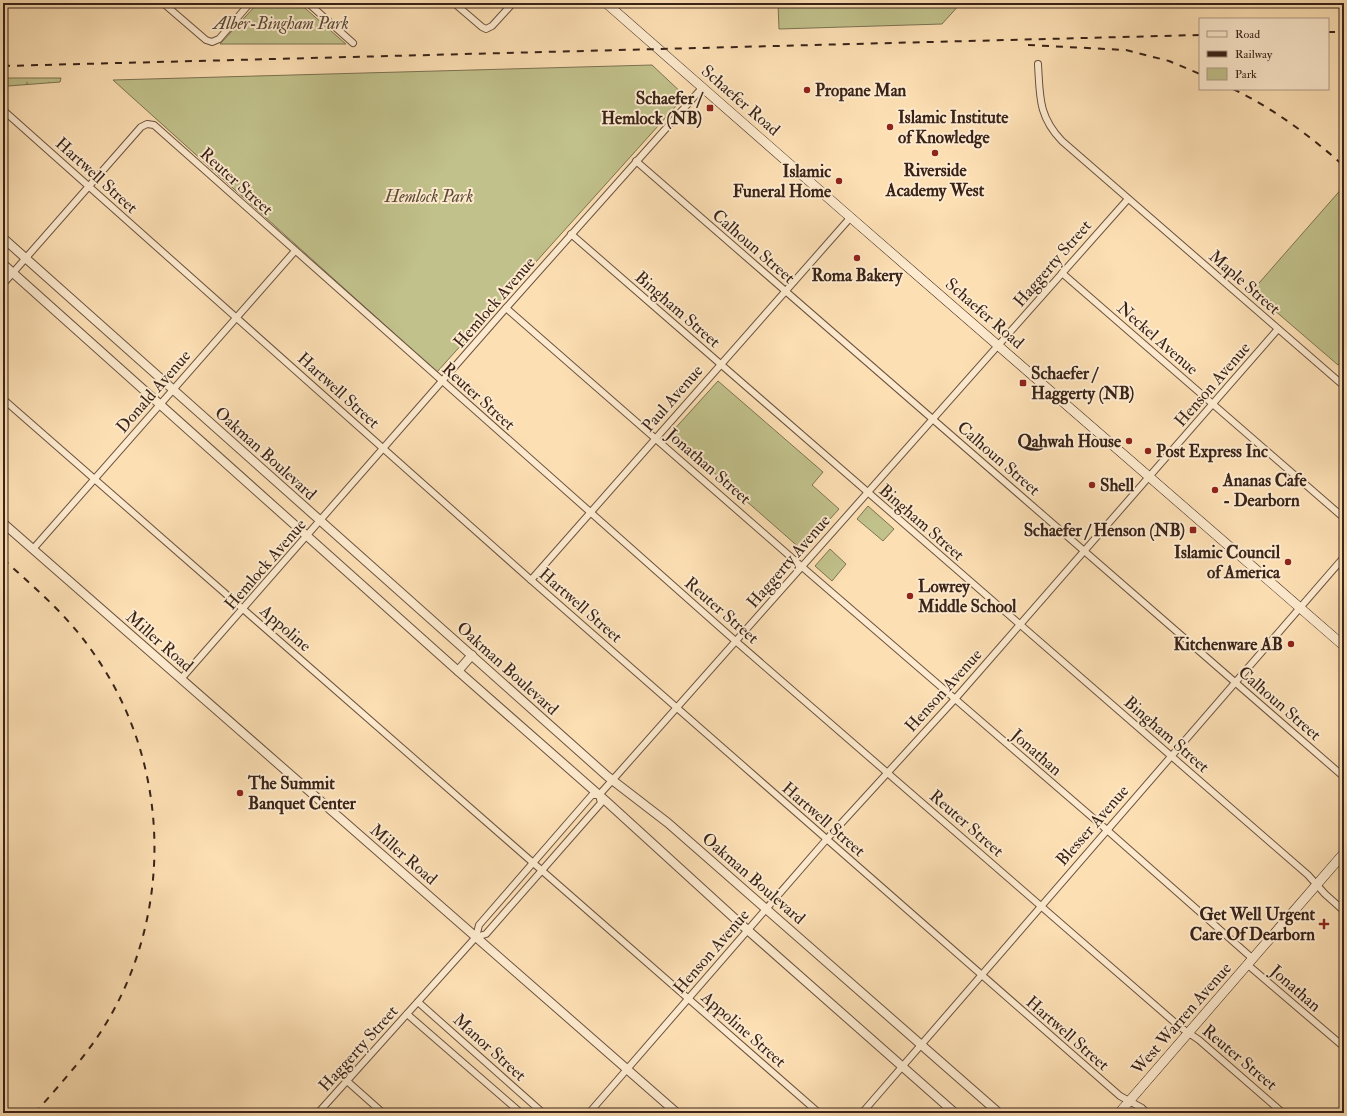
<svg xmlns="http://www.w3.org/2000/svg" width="1347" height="1116" font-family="'IM FELL Double Pica',serif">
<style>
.green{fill:#c1c18b;stroke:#7d7252}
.forest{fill:url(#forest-firs);stroke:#7d7252}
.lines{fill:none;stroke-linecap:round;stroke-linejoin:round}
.minor-casing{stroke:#6a5240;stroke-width:8}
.tertiary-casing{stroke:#6a5240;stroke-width:10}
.secondary-casing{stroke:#392319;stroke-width:10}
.minor{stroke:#fdeace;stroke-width:6}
.tertiary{stroke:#fdeace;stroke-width:8}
.secondary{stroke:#fdeace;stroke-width:9}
.rail{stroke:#392319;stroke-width:2;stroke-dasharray:7 7;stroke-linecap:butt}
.poi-dot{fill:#8f2418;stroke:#fdeace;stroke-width:1.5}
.labels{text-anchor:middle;stroke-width:4;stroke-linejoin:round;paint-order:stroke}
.park-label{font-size:17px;font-style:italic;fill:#5b4a36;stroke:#fdeace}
.poi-label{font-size:17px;font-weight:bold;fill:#392319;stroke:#fdeace;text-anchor:start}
.street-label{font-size:17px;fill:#392319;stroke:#fdeace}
</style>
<defs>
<pattern id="forest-firs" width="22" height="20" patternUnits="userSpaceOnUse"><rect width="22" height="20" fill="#c1c18b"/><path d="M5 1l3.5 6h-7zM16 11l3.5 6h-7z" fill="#9e9c71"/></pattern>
</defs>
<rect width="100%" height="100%" fill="#fcdfb3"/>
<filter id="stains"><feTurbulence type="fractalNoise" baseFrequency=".005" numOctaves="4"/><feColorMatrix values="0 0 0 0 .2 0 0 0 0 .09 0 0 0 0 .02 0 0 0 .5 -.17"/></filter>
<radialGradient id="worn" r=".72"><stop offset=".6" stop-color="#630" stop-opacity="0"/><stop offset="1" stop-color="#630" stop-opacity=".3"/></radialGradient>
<g class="green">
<path d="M 258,3 L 299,3 L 346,44 L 220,44 Z"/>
<path d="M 778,3 L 961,3 L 942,24 L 779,29 Z"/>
<path d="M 652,65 L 685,96 L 437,372 L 113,80 Z"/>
<path d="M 1344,186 L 1344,358 L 1338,365 L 1252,291 Z"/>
<path d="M 718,381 L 823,472 L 812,485 L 839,509 L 802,550 L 670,434 Z"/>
<path d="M 868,506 L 894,529 L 883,541 L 857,519 Z"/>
<path d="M 830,549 L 846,564 L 832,581 L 815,566 Z"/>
</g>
<path class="forest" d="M 3,78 L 61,78 L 60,82 L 8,86 L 3,85 Z"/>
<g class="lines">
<defs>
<g id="minor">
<path d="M 163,3 L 206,40 L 212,42 L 219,39 L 250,3"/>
<path d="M 308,3 L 353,43"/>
<path d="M 454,3 L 482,27 L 486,29 L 492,26 L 513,3"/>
<path d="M 1038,64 C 1040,96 1038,116 1062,141 L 1344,386"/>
<path d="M 3,110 L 531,580 L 1120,1096 L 1142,1108 L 1147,1113"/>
<path d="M 636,161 L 1344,777"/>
<path d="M 571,234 L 1308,875 L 1325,894 L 1344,911"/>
<path d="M 1062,273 L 1344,518"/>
<path d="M 3,284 L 141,127 L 147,124 L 154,125 L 731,637 L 1180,1027 L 1199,1040 L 1283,1113"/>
<path d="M 506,308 L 808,572 L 1107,830 L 1253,959"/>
<path d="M 3,399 L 819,1113"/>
<path d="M 33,549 L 295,251"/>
<path d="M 531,580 L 850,218"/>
<path d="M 181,679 L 506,308 L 702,88"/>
<path d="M 476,937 L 486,934 L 601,803 L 599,795"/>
<path d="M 1248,965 L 1344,1047"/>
<path d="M 418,1002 L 543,1113"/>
<path d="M 407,1014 L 521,1113"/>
<path d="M 347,1081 L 383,1113"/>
<path d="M 318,1113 L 476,937 L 479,925 L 592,795 L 599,795 L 617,775 L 1128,199"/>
<path d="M 589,1113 L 826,840 L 955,699 L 1278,329"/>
<path d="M 862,1113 L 1344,557"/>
</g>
<g id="tertiary">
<path d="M 3,238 L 607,776 L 668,823 L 999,1113"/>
<path d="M 3,264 L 458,671 L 607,802 L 743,926 L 955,1113"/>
<path d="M 3,523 L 677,1113"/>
<path d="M 458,671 L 472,655"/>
</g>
<g id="secondary">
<path d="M 606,3 L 842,210 L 1344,646"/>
<path d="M 1119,1113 L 1344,853"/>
</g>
</defs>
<use href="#minor" class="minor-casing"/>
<use href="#tertiary" class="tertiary-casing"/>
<use href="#secondary" class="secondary-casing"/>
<use href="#minor" class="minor"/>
<use href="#tertiary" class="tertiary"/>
<use href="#secondary" class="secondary"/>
<g class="rail">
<path d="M 1328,32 L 1344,32"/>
<path d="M 1028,45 L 1126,50 L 1169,61 L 1200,74"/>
<path d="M 3,66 L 1200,35"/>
<path d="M 1233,89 C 1274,109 1309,135 1344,166"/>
<path d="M 3,559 C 35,588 67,615 92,651 C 168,757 175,901 111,1015 C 91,1051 62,1082 35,1113"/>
</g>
</g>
<g class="poi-dot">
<circle cx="807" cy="90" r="4"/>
<rect x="706" y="104" width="8" height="8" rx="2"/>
<circle cx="890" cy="127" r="4"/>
<circle cx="935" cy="153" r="4"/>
<circle cx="839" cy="181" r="4"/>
<circle cx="857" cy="258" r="4"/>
<rect x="1019" y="379" width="8" height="8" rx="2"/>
<circle cx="1129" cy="441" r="4"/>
<circle cx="1148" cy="451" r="4"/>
<circle cx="1092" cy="485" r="4"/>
<circle cx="1215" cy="490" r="4"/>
<rect x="1189" y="526" width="8" height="8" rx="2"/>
<circle cx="1288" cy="562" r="4"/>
<circle cx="910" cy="596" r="4"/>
<circle cx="1291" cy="644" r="4"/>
<circle cx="240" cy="793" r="4"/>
<path d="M1322 918h4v4h4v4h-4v4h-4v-4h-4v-4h4z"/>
</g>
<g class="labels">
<g class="park-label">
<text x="281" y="29">Alber-Bingham Park</text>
<text x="429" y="202">Hemlock Park</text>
</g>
<g class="poi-label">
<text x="815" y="96">Propane Man</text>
<text x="702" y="104" text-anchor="end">Schaefer /<tspan x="702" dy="20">Hemlock (NB)</tspan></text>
<text x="898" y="123">Islamic Institute<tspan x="898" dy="20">of Knowledge</tspan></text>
<text x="935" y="176" text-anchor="middle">Riverside<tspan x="935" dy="20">Academy West</tspan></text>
<text x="831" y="177" text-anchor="end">Islamic<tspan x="831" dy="20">Funeral Home</tspan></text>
<text x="857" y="281" text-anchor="middle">Roma Bakery</text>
<text x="1031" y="379">Schaefer /<tspan x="1031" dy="20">Haggerty (NB)</tspan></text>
<text x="1121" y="447" text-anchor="end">Qahwah House</text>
<text x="1156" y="457">Post Express Inc</text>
<text x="1223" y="486">Ananas Cafe<tspan x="1223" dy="20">- Dearborn</tspan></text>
<text x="1100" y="491">Shell</text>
<text x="1185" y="536" text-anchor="end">Schaefer / Henson (NB)</text>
<text x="1280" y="558" text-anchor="end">Islamic Council<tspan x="1280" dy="20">of America</tspan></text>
<text x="918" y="592">Lowrey<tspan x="918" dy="20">Middle School</tspan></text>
<text x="1283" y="650" text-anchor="end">Kitchenware AB</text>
<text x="248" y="789">The Summit<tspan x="248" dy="20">Banquet Center</tspan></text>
<text x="1315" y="920" text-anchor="end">Get Well Urgent<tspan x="1315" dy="20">Care Of Dearborn</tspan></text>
</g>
<g class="street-label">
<text transform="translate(741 100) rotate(41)" y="6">Schaefer Road</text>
<text transform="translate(97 175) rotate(42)" y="6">Hartwell Street</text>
<text transform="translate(237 181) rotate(42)" y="6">Reuter Street</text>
<text transform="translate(754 246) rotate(41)" y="6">Calhoun Street</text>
<text transform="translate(1052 263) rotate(-49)" y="6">Haggerty Street</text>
<text transform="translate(1245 282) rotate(41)" y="6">Maple Street</text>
<text transform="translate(494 302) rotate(-49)" y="6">Hemlock Avenue</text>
<text transform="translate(678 309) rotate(41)" y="6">Bingham Street</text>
<text transform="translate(985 313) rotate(41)" y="6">Schaefer Road</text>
<text transform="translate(1158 338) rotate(41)" y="6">Neckel Avenue</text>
<text transform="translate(1212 384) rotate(-49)" y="6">Henson Avenue</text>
<text transform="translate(339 390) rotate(42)" y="6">Hartwell Street</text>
<text transform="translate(153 391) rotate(-49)" y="6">Donald Avenue</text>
<text transform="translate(479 396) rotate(42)" y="6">Reuter Street</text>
<text transform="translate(672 398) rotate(-49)" y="6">Paul Avenue</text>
<text transform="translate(266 453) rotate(42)" y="6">Oakman Boulevard</text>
<text transform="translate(999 458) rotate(41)" y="6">Calhoun Street</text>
<text transform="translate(709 466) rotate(41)" y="6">Jonathan Street</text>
<text transform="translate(922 522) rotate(41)" y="6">Bingham Street</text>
<text transform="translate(788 561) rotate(-49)" y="6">Haggerty Avenue</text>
<text transform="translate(265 564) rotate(-49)" y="6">Hemlock Avenue</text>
<text transform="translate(581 605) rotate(41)" y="6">Hartwell Street</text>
<text transform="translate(722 610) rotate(41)" y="6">Reuter Street</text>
<text transform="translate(286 628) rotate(41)" y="6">Appoline</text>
<text transform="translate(160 641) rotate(41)" y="6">Miller Road</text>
<text transform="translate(508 668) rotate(42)" y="6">Oakman Boulevard</text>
<text transform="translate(943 690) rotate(-48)" y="6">Henson Avenue</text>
<text transform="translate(1280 703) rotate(41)" y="6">Calhoun Street</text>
<text transform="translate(1167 734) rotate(41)" y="6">Bingham Street</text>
<text transform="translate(1037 752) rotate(41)" y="6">Jonathan</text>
<text transform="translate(824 819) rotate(41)" y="6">Hartwell Street</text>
<text transform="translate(967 823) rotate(41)" y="6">Reuter Street</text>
<text transform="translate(1092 825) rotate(-49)" y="6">Blesser Avenue</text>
<text transform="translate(404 854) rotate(41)" y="6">Miller Road</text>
<text transform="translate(754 878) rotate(41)" y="6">Oakman Boulevard</text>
<text transform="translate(711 951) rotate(-49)" y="6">Henson Avenue</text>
<text transform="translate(1296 988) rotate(41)" y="6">Jonathan</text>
<text transform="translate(1181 1018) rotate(-49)" y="6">West Warren Avenue</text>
<text transform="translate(744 1029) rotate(41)" y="6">Appoline Street</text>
<text transform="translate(1068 1033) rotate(41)" y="6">Hartwell Street</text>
<text transform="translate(490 1047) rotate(42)" y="6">Manor Street</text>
<text transform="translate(358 1048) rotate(-48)" y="6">Haggerty Street</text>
<text transform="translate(1240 1057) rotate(40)" y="6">Reuter Street</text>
</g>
</g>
<rect width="1347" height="1116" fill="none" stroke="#fcdfb3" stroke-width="16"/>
<rect x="4" y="4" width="1339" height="1108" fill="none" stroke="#392319" stroke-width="2"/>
<rect x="8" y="8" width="1331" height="1100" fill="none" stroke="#392319"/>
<rect x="1199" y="18" width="130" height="72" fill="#fdeace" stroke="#af9a86"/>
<rect x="1207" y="31" width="20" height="6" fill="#fdeace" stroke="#af9a86"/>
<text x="1235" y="38" font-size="12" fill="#392319">Road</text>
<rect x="1207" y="51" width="20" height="6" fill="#392319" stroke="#af9a86"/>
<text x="1235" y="58" font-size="12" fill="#392319">Railway</text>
<rect x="1207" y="68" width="20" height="12" fill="#c1c18b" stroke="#af9a86"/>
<text x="1235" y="78" font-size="12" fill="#392319">Park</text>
<rect width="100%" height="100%" filter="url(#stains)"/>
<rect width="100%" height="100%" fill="url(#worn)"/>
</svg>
